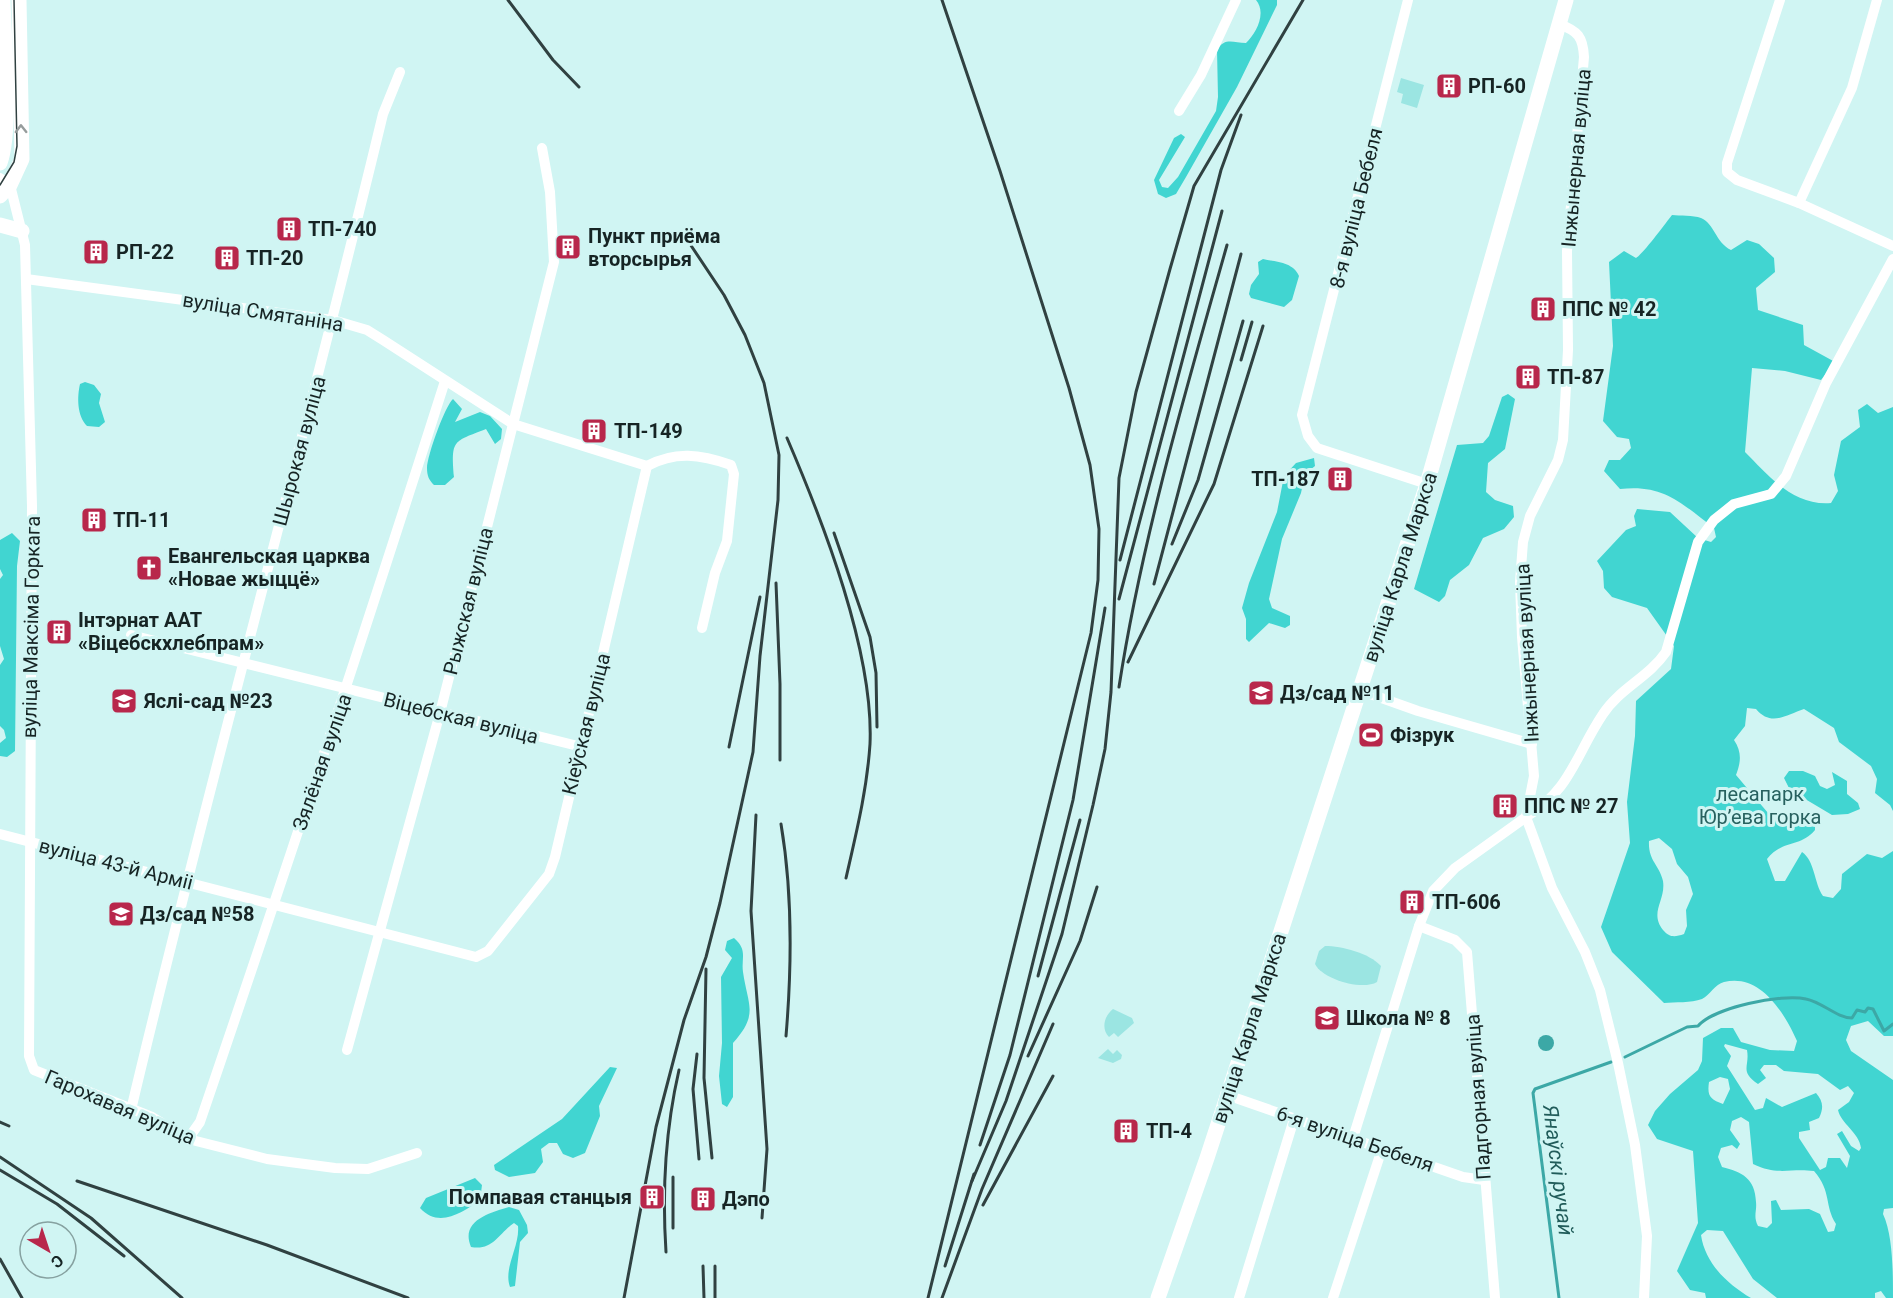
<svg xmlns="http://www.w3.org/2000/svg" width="1893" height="1298" font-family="Roboto,sans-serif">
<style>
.green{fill:#9be5e2}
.forest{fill:#41d5d1;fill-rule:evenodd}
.water{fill:#3ca8a6}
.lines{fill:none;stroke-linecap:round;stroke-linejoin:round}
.stream{stroke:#3ca8a6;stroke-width:3}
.minor{stroke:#fff;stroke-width:10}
.secondary{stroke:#fff;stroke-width:15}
.tram{stroke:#304141;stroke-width:1.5}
.rail{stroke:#304141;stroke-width:3}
.oneway{stroke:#969c9c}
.labels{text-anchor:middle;stroke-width:6;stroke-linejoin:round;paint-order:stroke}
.poi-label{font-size:20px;font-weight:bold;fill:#162424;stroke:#d0f5f3;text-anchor:start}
.street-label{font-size:20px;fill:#162424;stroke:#d0f5f3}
.park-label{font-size:20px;fill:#27615f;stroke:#d0f5f3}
.water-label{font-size:21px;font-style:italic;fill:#215c5a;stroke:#d0f5f3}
</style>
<rect width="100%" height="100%" fill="#d0f5f3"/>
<g class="green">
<path d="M 1401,78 L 1424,85 L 1417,108 L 1401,103 L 1403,94 L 1397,92 Z"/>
<path d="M 1325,946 C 1342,946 1369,953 1381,966 L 1377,982 C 1362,991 1322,979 1315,964 L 1319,951 Z"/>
<path d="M 1113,1009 L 1132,1018 L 1134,1023 L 1118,1037 L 1114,1033 L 1109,1037 C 1101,1029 1104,1016 1113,1009 Z"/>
<path d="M 1108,1049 L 1113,1054 L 1117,1050 L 1122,1055 L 1121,1059 L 1113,1063 L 1098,1058 Z"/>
</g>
<g class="forest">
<path d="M 1256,0 L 1277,0 L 1277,5 L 1237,87 L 1186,177 L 1176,194 L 1166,198 L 1158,194 L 1154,180 L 1174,138 L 1181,134 L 1185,137 L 1159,180 L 1162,187 L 1168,188 L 1178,177 L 1216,111 L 1218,97 L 1217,50 C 1225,37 1233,43 1246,43 C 1256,34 1267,13 1256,0 Z"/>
<path d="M 1672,215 C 1680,216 1693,215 1701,218 C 1715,224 1715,242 1731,250 L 1747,240 L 1759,244 L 1774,258 L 1775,272 L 1756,288 L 1758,310 L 1803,325 L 1804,345 L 1835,362 L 1821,380 L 1785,371 L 1752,368 L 1745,452 C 1769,476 1793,506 1831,503 L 1838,491 L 1834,475 L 1841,441 L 1860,427 L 1858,410 L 1867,404 L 1878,413 L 1893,407 L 1893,811 L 1890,805 L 1875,793 L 1877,779 L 1871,766 L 1839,742 L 1834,728 L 1804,709 C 1786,715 1771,727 1756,709 L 1747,708 L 1745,726 L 1734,740 C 1742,752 1741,762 1736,775 L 1768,813 L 1793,815 L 1808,811 L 1815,819 L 1815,830 C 1800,848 1783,839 1767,859 L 1775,881 L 1785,881 L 1802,852 C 1815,861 1814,883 1823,896 L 1833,898 L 1841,889 L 1842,874 L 1867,854 L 1882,858 L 1893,851 L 1893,1036 L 1884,1036 L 1868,1021 L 1851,1026 L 1846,1040 L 1851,1051 L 1893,1080 L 1893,1208 L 1884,1209 L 1883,1214 C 1893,1235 1893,1273 1893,1298 L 1886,1298 L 1881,1291 L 1875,1293 L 1875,1298 L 1777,1298 L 1753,1279 L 1723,1231 L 1707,1230 L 1701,1235 C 1705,1263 1727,1284 1751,1298 L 1706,1298 L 1705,1293 L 1690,1290 L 1677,1271 L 1698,1223 L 1693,1151 L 1657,1139 L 1648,1125 L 1655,1111 L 1670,1094 L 1698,1070 L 1702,1061 L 1703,1038 L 1721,1028 L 1733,1028 L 1741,1042 L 1770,1050 L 1794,1051 L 1797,1041 C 1784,1012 1760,973 1724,982 C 1715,984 1710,995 1702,999 C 1691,1003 1675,1002 1664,1003 L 1612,952 L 1601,927 L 1630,843 L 1627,802 L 1635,736 L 1636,701 L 1671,669 L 1674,646 L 1647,608 L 1612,597 L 1604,588 L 1603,571 L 1597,561 L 1626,530 L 1636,526 L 1634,516 L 1637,509 L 1670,512 L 1698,538 L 1711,542 L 1716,537 L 1714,528 C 1681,503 1664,484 1620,489 L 1604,471 L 1609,460 L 1620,460 L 1631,448 L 1629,439 L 1617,437 L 1603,421 L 1613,346 L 1609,262 L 1624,251 L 1636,258 C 1643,254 1665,224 1672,215 ZM 1659,838 L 1672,849 L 1677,864 L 1688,877 L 1693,894 L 1686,910 L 1687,926 L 1684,934 C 1675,937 1670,938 1663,930 C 1649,912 1666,901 1663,881 C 1659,864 1648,861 1649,841 ZM 1725,1044 L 1747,1050 C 1750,1067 1739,1071 1758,1084 L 1766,1078 L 1760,1070 L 1764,1065 L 1776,1065 L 1784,1071 L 1818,1074 L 1840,1090 L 1848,1086 L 1854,1093 L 1849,1102 L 1838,1110 C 1841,1124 1859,1132 1861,1148 L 1859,1151 L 1851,1146 L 1842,1131 L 1837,1134 L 1850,1156 L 1847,1168 L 1840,1158 L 1828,1158 L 1826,1167 L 1820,1170 L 1799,1138 L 1799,1132 L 1810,1130 L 1809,1122 L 1819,1118 C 1824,1108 1823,1101 1816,1093 L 1782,1107 L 1766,1098 L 1763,1108 L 1755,1110 L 1727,1066 L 1731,1056 L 1724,1046 ZM 1720,1077 L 1728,1079 L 1730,1089 L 1723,1104 C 1710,1099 1707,1096 1709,1082 ZM 1741,1117 L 1749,1122 L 1753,1164 C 1778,1176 1789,1168 1814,1171 C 1832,1192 1824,1205 1836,1224 L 1834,1231 L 1828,1232 L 1820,1214 L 1809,1209 L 1781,1210 L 1776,1200 L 1771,1201 L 1772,1223 L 1767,1228 L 1758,1226 C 1753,1216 1757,1212 1756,1202 C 1755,1178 1742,1172 1722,1167 L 1718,1157 L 1721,1148 L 1732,1145 L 1737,1149 L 1740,1144 L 1730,1130 L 1732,1121 Z"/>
<path d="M 1263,259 C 1276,262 1293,262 1299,276 L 1292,300 L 1284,307 L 1251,298 L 1249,294 L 1251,285 L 1259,274 L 1258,262 Z"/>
<path d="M 85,382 L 94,385 L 101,394 L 99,403 L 105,422 L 99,427 L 87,426 C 77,416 77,397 80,384 Z"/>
<path d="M 1508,394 L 1515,399 L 1505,449 L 1488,463 L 1486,492 L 1495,500 L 1513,506 L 1514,517 L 1504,529 L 1483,538 L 1469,565 L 1450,580 L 1445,596 L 1439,602 L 1414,589 L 1457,445 L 1483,443 L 1489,436 L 1502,397 Z"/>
<path d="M 453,399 L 462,409 L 455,422 L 480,412 L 490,416 L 502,429 L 501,439 L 495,444 L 486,429 C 453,442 451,439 454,477 L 445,485 L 434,485 C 429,480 427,476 427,468 C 427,456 445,406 453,399 Z"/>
<path d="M 1314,458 L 1315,466 L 1305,474 L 1301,493 L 1282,539 L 1269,599 L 1272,608 L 1290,616 L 1290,625 L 1285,628 L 1269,623 L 1249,642 L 1246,639 L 1246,619 L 1242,608 L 1249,583 L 1277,512 L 1284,476 L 1296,463 Z"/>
<path d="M 12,533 L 20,541 L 17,566 L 15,751 L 7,757 L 0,756 L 0,743 L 6,738 L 4,730 L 0,726 L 0,665 L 4,659 L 0,646 L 0,579 L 3,575 L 0,569 L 0,540 Z"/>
<path d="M 1789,771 L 1803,771 L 1815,776 L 1820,786 L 1827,789 L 1835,785 L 1832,772 L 1847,781 L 1847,794 L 1858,803 L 1860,809 L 1848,814 L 1832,815 L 1790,790 L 1784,778 Z"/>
<path d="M 734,938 C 748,950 741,958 743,972 C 748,1006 759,1014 733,1043 L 733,1097 L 727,1107 L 722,1104 L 719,1076 L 722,1043 L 721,977 L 732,958 L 725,950 L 727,941 Z"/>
<path d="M 610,1067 L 617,1068 L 599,1106 L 600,1116 L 585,1153 L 573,1158 L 563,1154 L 557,1143 L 549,1143 L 541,1149 L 543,1162 L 535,1173 L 509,1177 L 495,1170 L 494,1165 L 562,1119 Z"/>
<path d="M 475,1178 L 482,1185 L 480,1200 C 463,1212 439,1229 420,1208 L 426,1198 Z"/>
<path d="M 509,1207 L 519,1210 L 527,1225 L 528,1233 L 520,1242 L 515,1286 L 510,1287 C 503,1268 520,1246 518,1226 L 514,1223 C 498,1234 493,1251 471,1247 C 460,1221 489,1213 509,1207 Z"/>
</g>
<circle class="water" cx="1546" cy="1043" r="8"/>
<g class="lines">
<g class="stream">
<path d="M 1625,1057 L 1687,1027 L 1698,1026 C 1713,1008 1782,993 1806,999 C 1822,1002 1837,1018 1852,1018 L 1857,1010 L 1865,1012 L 1868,1008 L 1873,1009 L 1884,1031 L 1893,1024"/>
<path d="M 1559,1298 L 1533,1093 L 1535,1089 L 1611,1062"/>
</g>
<g class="minor">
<path d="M 1408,0 L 1302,415 L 1308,436 L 1317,448 L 1427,484"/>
<path d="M 1780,0 L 1727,163 L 1727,172 L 1737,180 L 1799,203 L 1893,246"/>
<path d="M 1179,111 L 1201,75 L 1236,0"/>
<path d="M 0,178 L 10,185 L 25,245 L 32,506 L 29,1056 L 34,1070 L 152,1117 L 188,1139 L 267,1159 L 335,1168 L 368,1169 L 417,1153"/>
<path d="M 1799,203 L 1852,88 L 1877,0"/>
<path d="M 26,279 L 333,320 L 367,330 L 383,340 L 513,424 L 647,466"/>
<path d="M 647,466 C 675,451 700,454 731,465 L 734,474 L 727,541 L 715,573 L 702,628"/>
<path d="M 131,635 L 582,747"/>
<path d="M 1359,690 L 1418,711 L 1532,744"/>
<path d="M 0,834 L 476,957 L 488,951 L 549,874 L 555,857 L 647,466"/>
<path d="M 1419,926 L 1455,940 L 1467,952 L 1495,1298"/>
<path d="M 347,1050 L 440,713 L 554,262 L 550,192 L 542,148"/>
<path d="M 1227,1095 L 1463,1177 L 1484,1180"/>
<path d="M 131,1110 C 210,776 303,447 383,114 L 400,72"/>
<path d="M 1353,1138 L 1419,926 L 1433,891 L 1455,868 L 1526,817 L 1534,776 L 1522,637 L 1520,582 L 1523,542 L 1530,516 L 1558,460 L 1563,440 L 1568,350 L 1567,251 L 1584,57 C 1583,37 1578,31 1559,24"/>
<path d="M 188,1139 L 200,1122 C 284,876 366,629 445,381"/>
<path d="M 1239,1298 L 1294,1119"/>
<path d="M 1333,1298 L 1382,1149"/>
<path d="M 1644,1298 L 1647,1236 L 1635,1145 L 1618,1063 L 1600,990 L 1585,952 L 1552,888 L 1526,817 C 1571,790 1576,754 1603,714 C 1619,689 1649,677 1666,652 L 1698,542 L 1714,520 L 1734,504 L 1771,494 L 1786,476 L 1826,383 L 1893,259"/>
</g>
<g class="secondary">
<path d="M 0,163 C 12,129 4,40 3,0"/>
<path d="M 0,196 L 10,185 L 22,159 L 19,0"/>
<path d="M 0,225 L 22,231"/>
<path d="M 1158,1298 L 1207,1158 L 1427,484 L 1566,0"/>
</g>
<path class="tram" d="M 0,185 L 14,162 L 17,146 L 14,0"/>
<g class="rail">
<path d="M 508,0 L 553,60 L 579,87"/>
<path d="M 1241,360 L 1252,322"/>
<path d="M 787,438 C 823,522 874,652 870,744 C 867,790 856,834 846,878"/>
<path d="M 834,533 L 870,637 L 876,673 L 877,727"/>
<path d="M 1172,544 L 1198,480 L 1243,321"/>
<path d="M 1120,560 L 1221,170 L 1241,115"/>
<path d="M 776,583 L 780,684 L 780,760"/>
<path d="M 1154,584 L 1241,254"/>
<path d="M 1119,599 L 1222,211"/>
<path d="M 1128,662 L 1214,484 L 1263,326"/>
<path d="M 1119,687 C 1142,538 1186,390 1227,245"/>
<path d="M 729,747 L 760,597"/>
<path d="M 756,815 L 751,911 L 767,1149 L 762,1218"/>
<path d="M 781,824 C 793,895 792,965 786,1036"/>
<path d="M 706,969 L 704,1078 L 712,1158"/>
<path d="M 1038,976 L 1080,820"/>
<path d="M 697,1054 L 693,1089 L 699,1159"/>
<path d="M 1028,1056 L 1080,941 L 1097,887"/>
<path d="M 0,1122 L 9,1126"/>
<path d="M 980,1145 L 1010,1055 L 1073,800 L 1105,608"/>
<path d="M 0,1157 L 91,1218 L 182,1298"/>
<path d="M 0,1170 L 57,1204 L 124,1256"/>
<path d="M 77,1181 L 267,1245 L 408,1298"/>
<path d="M 972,1181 L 1006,1101 L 1062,934 L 1093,805 L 1105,749 L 1111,692 L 1119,478 L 1136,392 L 1170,269 L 1194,186 L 1303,0"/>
<path d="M 983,1205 L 1053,1076"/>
<path d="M 673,1228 L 673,1177"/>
<path d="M 666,1252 C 662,1191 665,1131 679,1070"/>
<path d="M 0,1259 L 22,1298"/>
<path d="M 703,1266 L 704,1298"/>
<path d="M 715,1266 L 715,1298"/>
<path d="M 945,1266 L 974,1174"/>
<path d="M 624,1298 L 656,1127 L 684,1020 L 706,957 L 720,903 L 753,752 L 760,656 L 778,500 L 779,455 L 764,383 L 745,335 L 724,295 L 690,244"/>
<path d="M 928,1298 L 1091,633 L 1098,580 L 1099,529 L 1090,465 L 1069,388 L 1000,171 L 942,0"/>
<path d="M 942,1298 L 982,1189 L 1053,1024"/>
</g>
</g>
<defs><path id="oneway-chevron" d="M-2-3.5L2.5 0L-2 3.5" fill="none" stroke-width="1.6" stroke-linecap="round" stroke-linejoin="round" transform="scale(1.5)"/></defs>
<use class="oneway" href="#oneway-chevron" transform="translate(21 129) rotate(-91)"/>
<defs>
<symbol id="building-square" viewBox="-11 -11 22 22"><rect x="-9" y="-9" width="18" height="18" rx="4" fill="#b8274b" stroke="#d0f5f3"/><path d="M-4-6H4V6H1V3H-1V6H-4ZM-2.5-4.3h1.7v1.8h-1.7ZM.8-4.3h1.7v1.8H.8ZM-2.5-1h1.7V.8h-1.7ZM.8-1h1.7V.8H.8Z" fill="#fff"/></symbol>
<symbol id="church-square" viewBox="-11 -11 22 22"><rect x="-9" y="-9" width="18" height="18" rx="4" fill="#b8274b" stroke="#d0f5f3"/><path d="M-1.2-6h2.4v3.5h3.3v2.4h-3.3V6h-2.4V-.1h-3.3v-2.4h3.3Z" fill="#fff"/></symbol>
<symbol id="school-square" viewBox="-11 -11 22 22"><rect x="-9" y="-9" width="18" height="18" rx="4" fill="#b8274b" stroke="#d0f5f3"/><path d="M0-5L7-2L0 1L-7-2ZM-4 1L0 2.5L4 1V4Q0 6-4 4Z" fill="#fff"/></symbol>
<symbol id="stadium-square" viewBox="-11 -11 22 22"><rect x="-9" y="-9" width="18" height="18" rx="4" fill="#b8274b" stroke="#d0f5f3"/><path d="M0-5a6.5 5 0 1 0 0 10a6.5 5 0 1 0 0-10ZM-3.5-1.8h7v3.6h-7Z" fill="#fff"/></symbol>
</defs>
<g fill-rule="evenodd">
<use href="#building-square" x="1434" y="71" width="30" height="30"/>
<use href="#building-square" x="274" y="214" width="30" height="30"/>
<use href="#building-square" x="553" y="232" width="30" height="30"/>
<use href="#building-square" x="81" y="237" width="30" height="30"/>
<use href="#building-square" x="212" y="243" width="30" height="30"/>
<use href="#building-square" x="1528" y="294" width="30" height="30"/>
<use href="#building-square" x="1513" y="362" width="30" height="30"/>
<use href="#building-square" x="579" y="416" width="30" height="30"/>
<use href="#building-square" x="1325" y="464" width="30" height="30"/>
<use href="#building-square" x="79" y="505" width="30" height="30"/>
<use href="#church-square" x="134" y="553" width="30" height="30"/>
<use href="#building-square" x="44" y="617" width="30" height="30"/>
<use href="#school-square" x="1246" y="678" width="30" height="30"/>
<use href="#school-square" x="109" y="686" width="30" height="30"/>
<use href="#stadium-square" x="1356" y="720" width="30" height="30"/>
<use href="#building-square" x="1490" y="791" width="30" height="30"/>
<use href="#building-square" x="1397" y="887" width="30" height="30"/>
<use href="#school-square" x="106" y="899" width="30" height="30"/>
<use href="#school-square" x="1312" y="1003" width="30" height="30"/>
<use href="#building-square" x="1111" y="1116" width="30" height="30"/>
<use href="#building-square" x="637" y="1182" width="30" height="30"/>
<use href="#building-square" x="688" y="1184" width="30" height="30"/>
</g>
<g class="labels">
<g class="poi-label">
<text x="1468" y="93">РП-60</text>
<text x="308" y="236">ТП-740</text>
<text x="588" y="243">Пункт приёма<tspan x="588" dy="23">вторсырья</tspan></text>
<text x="116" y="259">РП-22</text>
<text x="246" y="265">ТП-20</text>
<text x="1562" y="316">ППС № 42</text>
<text x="1547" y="384">ТП-87</text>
<text x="614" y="438">ТП-149</text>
<text x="1320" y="486" text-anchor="end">ТП-187</text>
<text x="113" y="527">ТП-11</text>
<text x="168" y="563">Евангельская царква<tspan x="168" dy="23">«Новае жыццё»</tspan></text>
<text x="78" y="627">Інтэрнат ААТ<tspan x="78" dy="23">«Віцебскхлебпрам»</tspan></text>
<text x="1280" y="700">Дз/сад №11</text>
<text x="144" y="708">Яслі-сад №23</text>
<text x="1390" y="742">Фізрук</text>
<text x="1524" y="813">ППС № 27</text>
<text x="1432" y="909">ТП-606</text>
<text x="140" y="921">Дз/сад №58</text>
<text x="1346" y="1025">Школа № 8</text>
<text x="1146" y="1138">ТП-4</text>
<text x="632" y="1204" text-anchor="end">Помпавая станцыя</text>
<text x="722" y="1206">Дэпо</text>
</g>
<g class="street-label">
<text transform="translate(1576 158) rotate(-85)" y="7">Інжынерная вуліца</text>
<text transform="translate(1356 208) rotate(-76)" y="7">8-я вуліца Бебеля</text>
<text transform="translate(263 312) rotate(9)" y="7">вуліца Смятаніна</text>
<text transform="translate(299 451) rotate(-75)" y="7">Шырокая вуліца</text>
<text transform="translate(1400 567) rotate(-72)" y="7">вуліца Карла Маркса</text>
<text transform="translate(468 601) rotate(-76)" y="7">Рыжская вуліца</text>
<text transform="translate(31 627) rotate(-89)" y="7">вуліца Максіма Горкага</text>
<text transform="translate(1527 653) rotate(-93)" y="7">Інжынерная вуліца</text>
<text transform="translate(461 718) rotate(14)" y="7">Віцебская вуліца</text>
<text transform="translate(586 724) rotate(-76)" y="7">Кіеўская вуліца</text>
<text transform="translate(322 762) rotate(-71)" y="7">Зялёная вуліца</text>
<text transform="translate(116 864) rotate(14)" y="7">вуліца 43-й Арміі</text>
<text transform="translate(1249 1028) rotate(-72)" y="7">вуліца Карла Маркса</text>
<text transform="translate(1478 1097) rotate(-94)" y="7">Падгорная вуліца</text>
<text transform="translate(120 1107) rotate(23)" y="7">Гарохавая вуліца</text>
<text transform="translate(1355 1139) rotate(19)" y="7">6-я вуліца Бебеля</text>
</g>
<g class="park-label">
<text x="1760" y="801">лесапарк<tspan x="1760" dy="23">Юрʼева горка</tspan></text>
</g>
<g class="water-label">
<text transform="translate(1558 1170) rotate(83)" y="7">Янаўскі ручай</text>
</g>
</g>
<g transform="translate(48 1250) rotate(141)"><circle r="28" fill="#d0f5f3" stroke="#86a1a0" stroke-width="1.5"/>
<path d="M0-4.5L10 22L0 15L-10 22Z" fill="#b8274b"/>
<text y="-9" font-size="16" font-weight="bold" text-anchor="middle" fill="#162424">С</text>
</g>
</svg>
